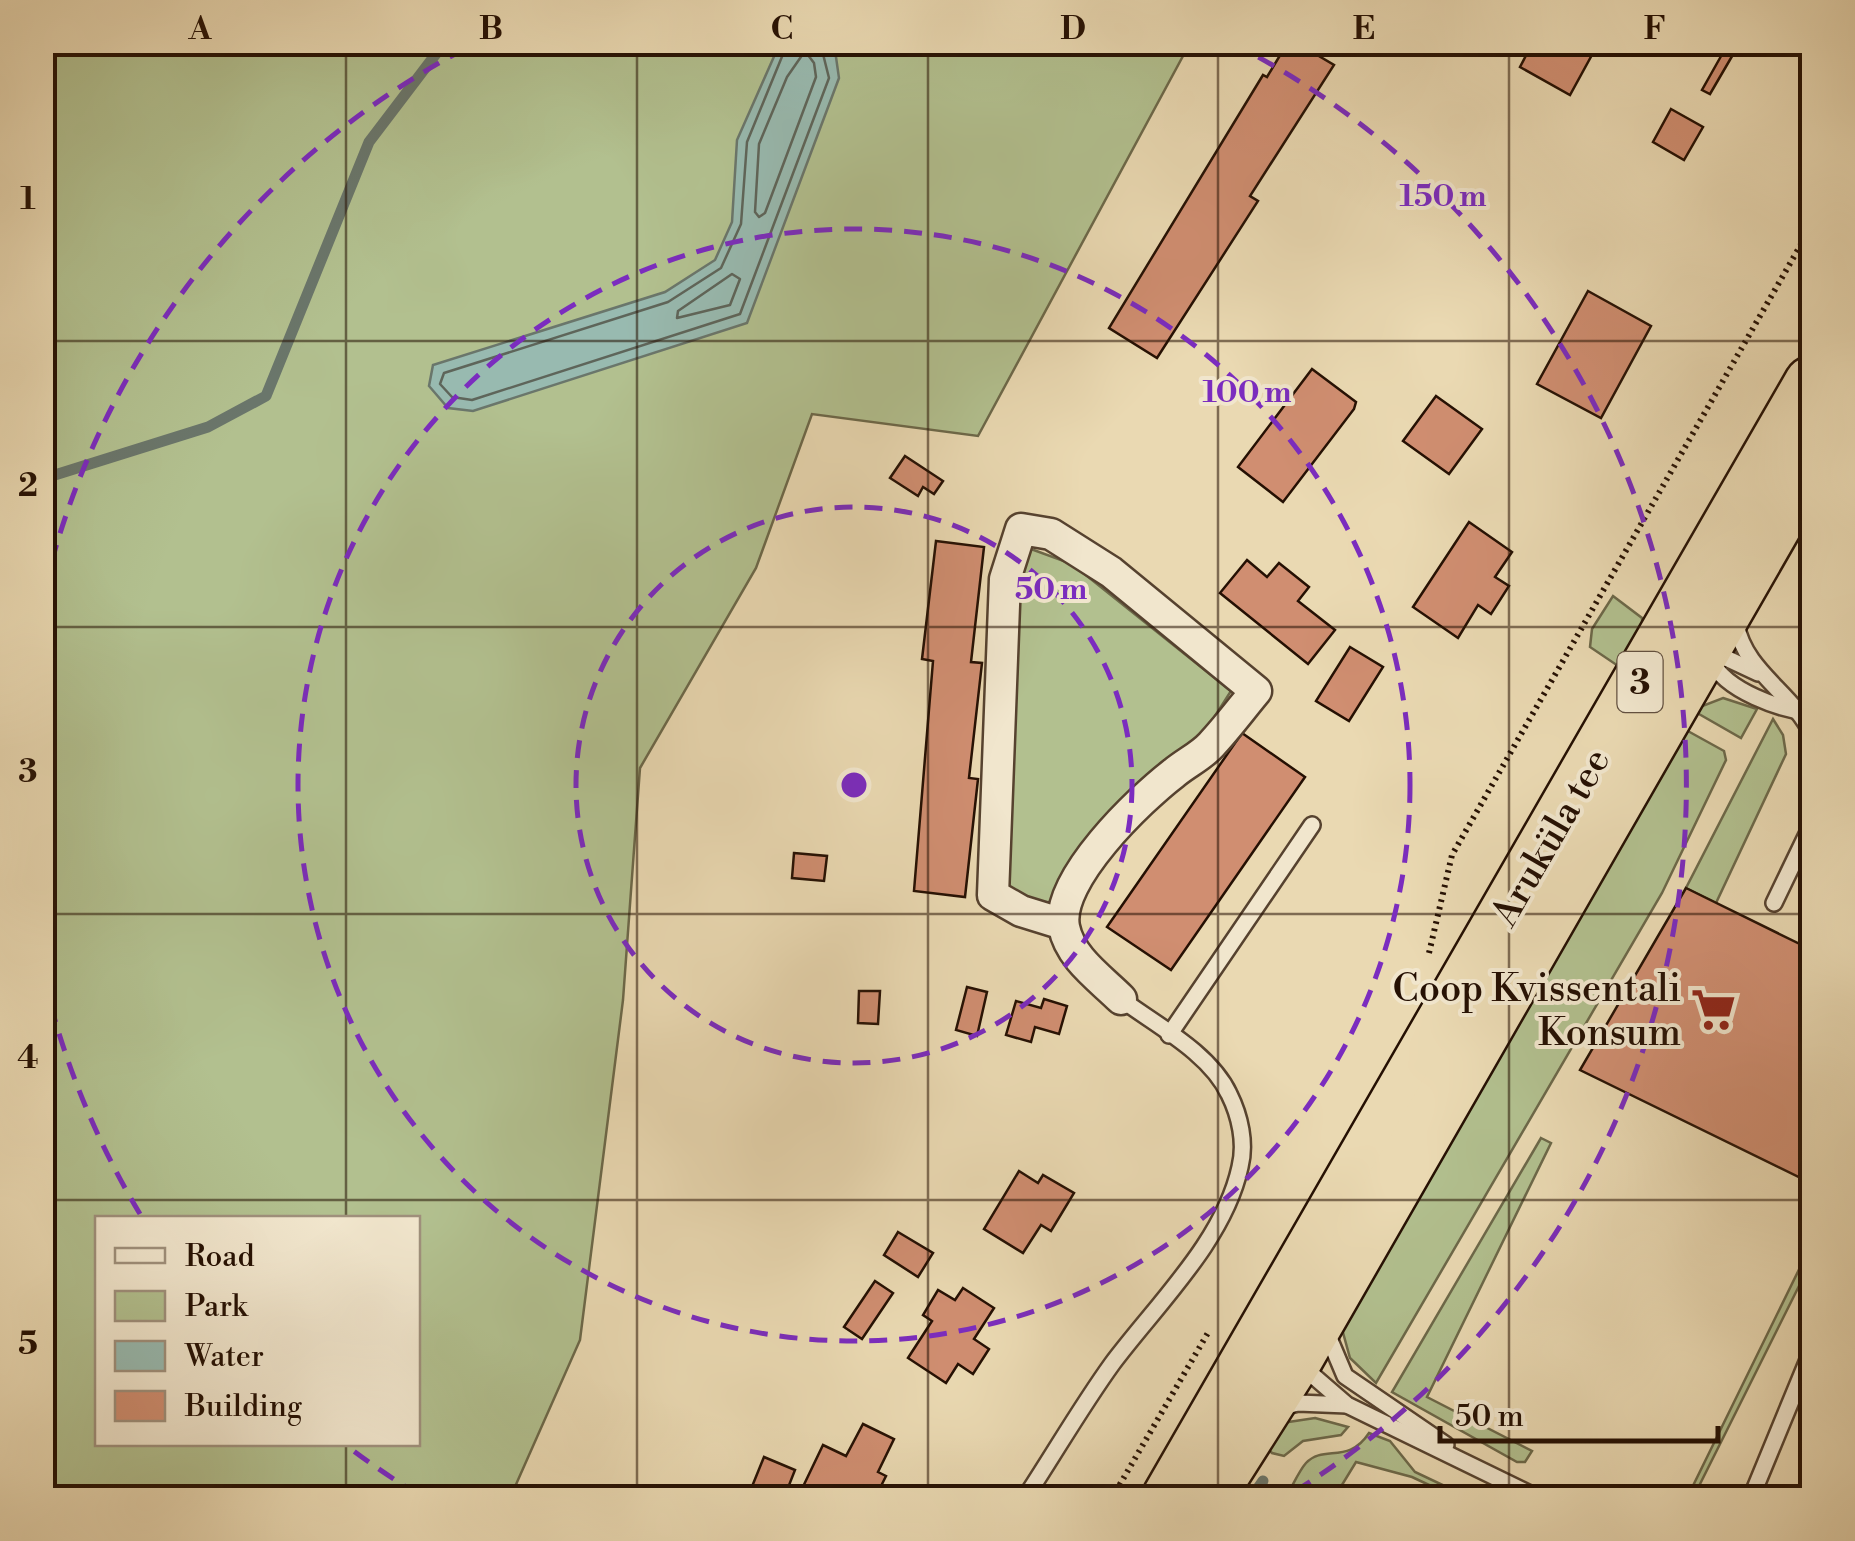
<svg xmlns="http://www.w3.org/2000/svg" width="1855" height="1541" font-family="'Libre Bodoni',serif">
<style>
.green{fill:#b2c08f;stroke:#6c6849;stroke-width:2.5;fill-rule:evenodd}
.water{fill:#98bab0;stroke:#6a766b;stroke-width:2.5}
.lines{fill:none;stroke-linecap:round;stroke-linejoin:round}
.shore{stroke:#5e655a;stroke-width:2.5}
.stream{stroke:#6a766b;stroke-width:11}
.building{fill:#d08e71;stroke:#251003;stroke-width:2.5}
.lane-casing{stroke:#56422f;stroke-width:20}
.street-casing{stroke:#56422f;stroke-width:35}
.highway-casing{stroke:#251003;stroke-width:60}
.path{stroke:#251003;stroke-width:6;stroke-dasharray:2.5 5;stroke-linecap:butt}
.lane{stroke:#f1e6cd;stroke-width:15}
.street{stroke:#f1e6cd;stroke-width:30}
.highway{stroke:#ead9b2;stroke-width:55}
.grid{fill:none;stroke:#251003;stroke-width:2.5;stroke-opacity:0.55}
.ring{fill:none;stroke:#7b2cbf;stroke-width:5;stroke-dasharray:18 12}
.labels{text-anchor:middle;stroke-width:8;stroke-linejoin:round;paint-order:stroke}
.shield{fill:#f1e6cd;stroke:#625040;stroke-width:2.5}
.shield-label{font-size:35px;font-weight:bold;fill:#251003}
.street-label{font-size:38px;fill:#251003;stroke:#f1e6cd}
.poi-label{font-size:38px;fill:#251003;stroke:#f1e6cd;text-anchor:end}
.centre{fill:#7b2cbf;stroke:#f1e6cd;stroke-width:5}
.ring-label{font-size:30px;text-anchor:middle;font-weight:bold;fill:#7b2cbf;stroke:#f1e6cd;stroke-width:8;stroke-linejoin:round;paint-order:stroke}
.neatline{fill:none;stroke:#251003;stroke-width:4}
.grid-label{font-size:32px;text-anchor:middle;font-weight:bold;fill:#251003}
</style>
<rect width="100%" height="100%" fill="#ead9b2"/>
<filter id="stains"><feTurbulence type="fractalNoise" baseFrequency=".002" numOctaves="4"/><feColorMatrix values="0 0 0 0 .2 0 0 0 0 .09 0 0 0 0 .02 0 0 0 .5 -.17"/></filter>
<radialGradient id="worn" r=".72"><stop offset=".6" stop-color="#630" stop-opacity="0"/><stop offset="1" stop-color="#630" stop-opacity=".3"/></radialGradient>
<g class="green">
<path d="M 42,43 L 1190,43 L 978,436 L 812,414 L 756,568 L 640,768 L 623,1000 L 580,1340 L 510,1498 L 43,1498 ZM 98,1218 L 418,1218 L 418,1444 L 98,1444 Z"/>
<path d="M 1031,549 L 1072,564 L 1231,691 L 1194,749 L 1110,811 L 1074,871 L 1058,914 L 1004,903 L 1017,554 Z"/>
<path d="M 1613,596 L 1642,618 L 1643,637 L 1627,672 L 1590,647 L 1592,629 Z"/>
<path d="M 1723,698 L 1757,709 L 1741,738 L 1692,710 Z"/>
<path d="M 1773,719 L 1783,735 L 1786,754 L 1716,903 L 1686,888 Z"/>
<path d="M 1686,730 L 1724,751 L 1726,760 L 1662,893 L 1376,1383 L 1350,1358 L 1339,1318 Z"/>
<path d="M 1541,1138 L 1551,1143 L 1427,1397 L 1532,1451 L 1525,1462 L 1517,1462 L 1392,1392 Z"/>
<path d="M 1812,1243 L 1812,1260 L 1693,1498 L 1687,1498 Z"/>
<path d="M 1315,1418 L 1348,1427 L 1341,1435 L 1303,1441 L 1284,1456 L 1272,1453 L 1263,1444 L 1282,1423 Z"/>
<path d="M 1369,1433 L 1390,1441 L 1415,1472 L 1470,1498 L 1457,1498 L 1412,1477 L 1356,1462 L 1334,1498 L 1285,1498 C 1292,1488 1298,1472 1306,1463 C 1324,1444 1348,1465 1369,1433 Z"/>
</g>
<path class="water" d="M 780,43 L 823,43 L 835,50 L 839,78 L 747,323 L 473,411 L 448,408 L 429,386 L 433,365 L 665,292 L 715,260 L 732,222 L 737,140 Z"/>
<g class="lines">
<g class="shore">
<path d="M 788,42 L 747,142 L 741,224 L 721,268 L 668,302 L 444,373 L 440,384 L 452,397 L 472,400 L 740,314 L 829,78 L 820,42"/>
<path d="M 805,51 L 814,63 L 816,77 L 765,213 L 759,217 L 755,212 L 759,144 L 787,77 Z"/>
<path d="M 732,274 L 740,279 L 730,305 L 677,318 L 678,311 Z"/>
</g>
<g class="stream">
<path d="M 42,479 L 208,427 L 266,396 L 369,142 L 445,42"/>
<path d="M 1251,1498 L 1263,1481"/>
</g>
</g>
<g class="building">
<path d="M 1288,42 L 1327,42 L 1319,56 L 1334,65 L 1250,196 L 1258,201 L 1157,358 L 1109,328 L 1263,75 L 1267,77 Z"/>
<path d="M 1533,42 L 1599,42 L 1570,95 L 1520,67 Z"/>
<path d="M 1729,42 L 1738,46 L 1710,94 L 1702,90 Z"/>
<path d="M 1671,109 L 1703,127 L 1684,160 L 1653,142 Z"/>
<path d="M 1588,291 L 1651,326 L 1601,418 L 1537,384 Z"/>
<path d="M 1312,369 L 1356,402 L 1354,409 L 1283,502 L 1238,467 Z"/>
<path d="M 1436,396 L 1482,429 L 1449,474 L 1403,441 Z"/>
<path d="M 905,456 L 943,481 L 934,494 L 923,487 L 918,496 L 890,478 Z"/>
<path d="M 1469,522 L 1512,552 L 1495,577 L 1509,586 L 1491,614 L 1478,605 L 1458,638 L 1413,607 Z"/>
<path d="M 936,541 L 984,547 L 971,662 L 982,663 L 969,778 L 978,779 L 965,897 L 914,891 L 933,661 L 922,659 Z"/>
<path d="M 1247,560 L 1267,577 L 1279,563 L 1309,587 L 1298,601 L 1335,630 L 1308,664 L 1220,593 Z"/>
<path d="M 1350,647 L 1383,667 L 1349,721 L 1316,701 Z"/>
<path d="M 1242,733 L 1305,777 L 1171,970 L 1107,927 Z"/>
<path d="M 794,853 L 827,856 L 824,881 L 792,878 Z"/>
<path d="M 1686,888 L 1812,950 L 1809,1182 L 1580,1070 Z"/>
<path d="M 967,987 L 987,992 L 977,1036 L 956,1030 Z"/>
<path d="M 859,991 L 880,991 L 878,1024 L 858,1023 Z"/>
<path d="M 1044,999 L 1067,1006 L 1059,1034 L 1035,1027 L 1031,1042 L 1006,1035 L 1016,1001 L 1041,1008 Z"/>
<path d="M 1019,1171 L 1038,1183 L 1043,1175 L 1074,1193 L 1051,1231 L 1041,1225 L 1023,1253 L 984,1229 Z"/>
<path d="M 898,1232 L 933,1253 L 918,1277 L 884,1255 Z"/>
<path d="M 875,1281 L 893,1293 L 862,1339 L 844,1327 Z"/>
<path d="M 963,1288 L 994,1308 L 974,1339 L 989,1349 L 973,1374 L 958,1364 L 946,1383 L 908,1358 L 932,1321 L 923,1315 L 938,1290 L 955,1300 Z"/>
<path d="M 863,1424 L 894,1439 L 878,1472 L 886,1476 L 875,1498 L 799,1495 L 823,1445 L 846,1456 Z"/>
<path d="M 764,1457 L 795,1470 L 784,1498 L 749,1494 Z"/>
</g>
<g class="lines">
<defs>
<g id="lane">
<path d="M 1736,624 C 1745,672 1792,692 1812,734"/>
<path d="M 1711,651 L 1758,673"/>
<path d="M 1711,660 C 1725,691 1781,710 1812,713"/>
<path d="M 1774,903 L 1812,824"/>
<path d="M 1169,1035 L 1312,825"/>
<path d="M 1326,1331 L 1345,1376 L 1446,1445"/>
<path d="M 1303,1367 L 1347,1405 L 1538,1498"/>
<path d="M 1282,1407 L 1298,1403 L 1347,1405"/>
<path d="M 1025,1498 C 1054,1454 1081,1407 1112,1364 C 1156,1305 1224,1241 1240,1167 C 1246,1143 1240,1116 1229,1094 C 1210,1053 1156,1025 1121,999"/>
<path d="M 1751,1498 L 1812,1350"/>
</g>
<path id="street" d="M 1063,924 L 1021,911 L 993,895 L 1005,579 L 1021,529 L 1051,534 L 1111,572 L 1256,691 C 1241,709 1227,728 1211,745 C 1201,756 1186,763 1174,773 C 1140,799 1055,880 1064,927 C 1070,958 1100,978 1121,999"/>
<g id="highway">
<path d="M 1170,1498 L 1812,384"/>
<path d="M 1206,1498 L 1296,1356 L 1812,458"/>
</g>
</defs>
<use href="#lane" class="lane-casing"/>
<use href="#street" class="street-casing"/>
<use href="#highway" class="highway-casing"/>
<g class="path">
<path d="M 1429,953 L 1452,855 L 1812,225"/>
<path d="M 1112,1498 L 1209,1331"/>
</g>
<use href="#lane" class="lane"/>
<use href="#street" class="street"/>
<use href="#highway" class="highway"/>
</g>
<path class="grid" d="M 346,42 L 346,1218M 637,42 L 637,1498M 928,42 L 928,1498M 1218,42 L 1218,1498M 1509,42 L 1509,1498M 42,341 L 1812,341M 42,627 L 1812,627M 42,914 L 1812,914M 42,1200 L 1812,1200M 346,1444 L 346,1498"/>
<g class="ring">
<circle cx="854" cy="785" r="278"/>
<circle cx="854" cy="785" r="556"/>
<path d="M419 1495A833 833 0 0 1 347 1446M140 1214A833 833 0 0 1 44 979M44 591A833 833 0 0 1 476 43M1232 43A833 833 0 0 1 1289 1495"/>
</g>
<defs>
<symbol id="supermarket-bare" viewBox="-9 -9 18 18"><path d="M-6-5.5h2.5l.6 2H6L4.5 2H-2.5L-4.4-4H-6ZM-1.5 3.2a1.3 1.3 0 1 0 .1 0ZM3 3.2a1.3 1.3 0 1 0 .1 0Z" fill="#8f2418" stroke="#f1e6cd" stroke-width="2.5" paint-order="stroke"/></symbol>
</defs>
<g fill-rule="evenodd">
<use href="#supermarket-bare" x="1682" y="978" width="63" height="63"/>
</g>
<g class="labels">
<rect class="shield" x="1617.5" y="652" width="45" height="60" rx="8"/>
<g class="shield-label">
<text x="1640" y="694">3</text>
</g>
<g class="street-label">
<text transform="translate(1550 837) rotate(-60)" y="13">Aruküla tee</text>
</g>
<g class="poi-label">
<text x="1681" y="1001">Coop Kvissentali<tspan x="1681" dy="44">Konsum</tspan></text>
</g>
</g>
<circle cx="854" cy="785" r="15" class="centre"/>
<g class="ring-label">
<text x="1443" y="206">150 m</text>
<text x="1247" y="402">100 m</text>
<text x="1051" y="599">50 m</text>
</g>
<rect width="1855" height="1541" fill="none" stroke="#ead9b2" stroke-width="110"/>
<rect x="95" y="1216" width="325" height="230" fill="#f1e6cd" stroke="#9f907c" stroke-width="2.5"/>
<rect x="115" y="1248" width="50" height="15" fill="#f1e6cd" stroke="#9f907c" stroke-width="2.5"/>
<text x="185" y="1266" font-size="30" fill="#251003">Road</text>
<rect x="115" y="1291" width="50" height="30" fill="#b2c08f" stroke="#9f907c" stroke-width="2.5"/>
<text x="185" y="1316" font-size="30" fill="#251003">Park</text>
<rect x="115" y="1341" width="50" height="30" fill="#98bab0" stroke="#9f907c" stroke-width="2.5"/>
<text x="185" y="1366" font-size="30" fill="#251003">Water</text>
<rect x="115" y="1391" width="50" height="30" fill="#d08e71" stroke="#9f907c" stroke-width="2.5"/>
<text x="185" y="1416" font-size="30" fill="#251003">Building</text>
<path d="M1440 1426v15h278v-15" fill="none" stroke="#251003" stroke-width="5"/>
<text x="1455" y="1426" font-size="30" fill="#251003" stroke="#f1e6cd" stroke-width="8" paint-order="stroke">50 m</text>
<rect x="55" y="55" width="1745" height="1431" class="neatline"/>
<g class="grid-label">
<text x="200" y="39">A</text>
<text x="491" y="39">B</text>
<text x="782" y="39">C</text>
<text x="1073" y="39">D</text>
<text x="1364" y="39">E</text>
<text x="1655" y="39">F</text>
<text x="28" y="209">1</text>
<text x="28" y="496">2</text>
<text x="28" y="782">3</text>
<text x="28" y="1068">4</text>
<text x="28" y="1354">5</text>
</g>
<rect width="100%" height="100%" filter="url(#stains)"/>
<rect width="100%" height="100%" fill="url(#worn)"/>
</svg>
